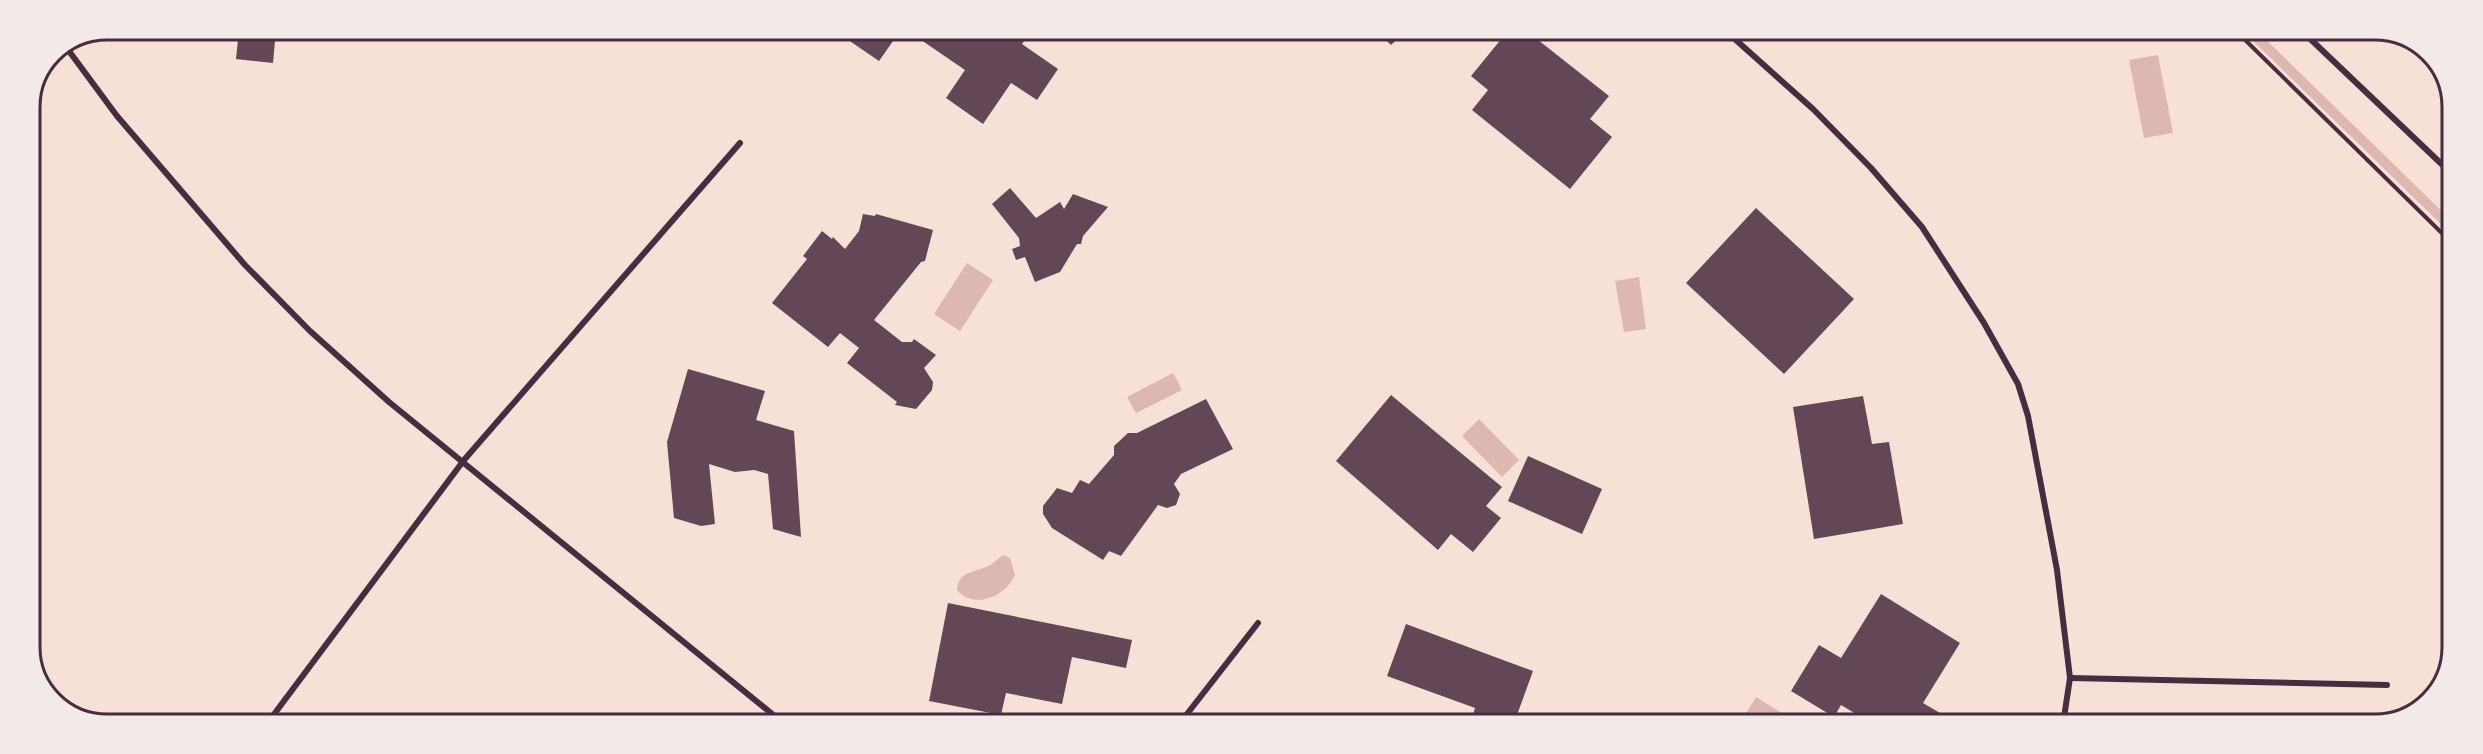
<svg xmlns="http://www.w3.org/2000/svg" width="2483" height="754" font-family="Literata,serif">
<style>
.water{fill:#dcb8b0}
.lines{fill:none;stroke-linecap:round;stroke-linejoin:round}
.stream{stroke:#dcb8b0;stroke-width:10}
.building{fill:#644757}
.path{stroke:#4a2c40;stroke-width:4}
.minor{stroke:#4a2c40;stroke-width:6}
.rim{fill:none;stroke:#4a2c40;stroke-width:3}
</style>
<rect width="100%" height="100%" fill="#f7e1d7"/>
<g class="water">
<path d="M 2158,55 L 2173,133 L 2144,138 L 2129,60 Z"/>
<path d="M 967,263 L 993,280 L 960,331 L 934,314 Z"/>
<path d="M 1639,277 L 1646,329 L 1624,332 L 1615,281 Z"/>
<path d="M 1173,373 L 1182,390 L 1136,413 L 1127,397 Z"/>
<path d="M 1479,419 L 1519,460 L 1502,477 L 1462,436 Z"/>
<path d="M 1004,555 L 1010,558 L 1015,575 C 1005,597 974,610 957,590 C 958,571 974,573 988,566 C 994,564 997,558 1004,555 Z"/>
<path d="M 1756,697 L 1798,723 L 1750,723 L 1743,718 Z"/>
</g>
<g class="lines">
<path class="stream" d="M 2252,33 L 2452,228"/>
</g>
<g class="building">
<path d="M 239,30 L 276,30 L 273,63 L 236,59 Z"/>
<path d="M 835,31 L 900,31 L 879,61 Z"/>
<path d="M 908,31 L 1031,31 L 1022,44 L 1058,69 L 1037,100 L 1011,83 L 983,124 L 946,98 L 965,70 Z"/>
<path d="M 1378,32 L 1405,32 L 1391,45 Z"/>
<path d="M 1507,32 L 1528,32 L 1609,96 L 1590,119 L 1612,137 L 1570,189 L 1472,110 L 1488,90 L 1471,76 Z"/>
<path d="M 1010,188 L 1036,218 L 1060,202 L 1064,209 L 1073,194 L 1108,207 L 1083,236 L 1081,244 L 1077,244 L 1060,272 L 1035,282 L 1025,257 L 1016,260 L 1012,249 L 1020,246 L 1019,238 L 992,204 Z"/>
<path d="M 1756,208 L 1854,299 L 1784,374 L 1686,283 Z"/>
<path d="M 863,214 L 875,216 L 876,214 L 933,230 L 925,261 L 921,262 L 874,320 L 902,342 L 912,342 L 914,339 L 936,355 L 924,368 L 933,382 L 932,390 L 916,409 L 895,405 L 897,402 L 847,363 L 859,348 L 840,333 L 828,347 L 772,303 L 807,259 L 803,256 L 822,231 L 832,239 L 833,237 L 845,249 L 859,231 Z"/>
<path d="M 688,369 L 765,391 L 756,420 L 794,431 L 801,537 L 773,529 L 768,474 L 754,470 L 735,472 L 709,464 L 715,524 L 701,526 L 674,518 L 667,442 Z"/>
<path d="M 1391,395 L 1502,487 L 1486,506 L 1501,518 L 1473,552 L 1451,534 L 1438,550 L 1336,461 Z"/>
<path d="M 1863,396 L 1872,444 L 1889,442 L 1903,524 L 1814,539 L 1793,407 Z"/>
<path d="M 1206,399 L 1233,449 L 1181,474 L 1174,484 L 1180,494 L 1176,505 L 1167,508 L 1158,505 L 1121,556 L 1109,551 L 1103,560 L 1052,528 L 1043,514 L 1043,506 L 1057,488 L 1072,493 L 1080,480 L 1089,484 L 1114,455 L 1114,446 L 1128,433 L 1137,433 Z"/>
<path d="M 1528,456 L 1602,489 L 1582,534 L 1508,501 Z"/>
<path d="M 1881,594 L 1960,643 L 1923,703 L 1957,723 L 1871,723 L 1841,705 L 1834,717 L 1791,691 L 1819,645 L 1841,658 Z"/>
<path d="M 948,603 L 1132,640 L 1126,668 L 1072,657 L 1062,704 L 1006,693 L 1001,715 L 929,701 Z"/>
<path d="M 1406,624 L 1533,671 L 1517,715 L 1537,723 L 1470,723 L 1475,708 L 1387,676 Z"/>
</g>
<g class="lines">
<path class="path" d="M 2238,33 L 2452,243"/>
<g class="minor">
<path d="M 1727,32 L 1813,109 L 1871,168 L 1922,227 L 1984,323 L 2018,384 L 2028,416 L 2057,570 L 2070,678 L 2063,724"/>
<path d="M 2304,33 L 2452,174"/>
<path d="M 66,47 L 117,116 L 245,265 L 310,331 L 389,402 L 782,722"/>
<path d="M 2070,678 L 2387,685"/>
<path d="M 269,721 L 464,460 L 740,143"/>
<path d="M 1180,723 L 1258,623"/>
</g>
</g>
<path d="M0 0H2483V754H0ZM107 40H2375A67 67 0 0 1 2442 107V647A67 67 0 0 1 2375 714H107A67 67 0 0 1 40 647V107A67 67 0 0 1 107 40Z" fill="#f1eae7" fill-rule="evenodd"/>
<path class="rim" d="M107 40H2375A67 67 0 0 1 2442 107V647A67 67 0 0 1 2375 714H107A67 67 0 0 1 40 647V107A67 67 0 0 1 107 40Z"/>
</svg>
